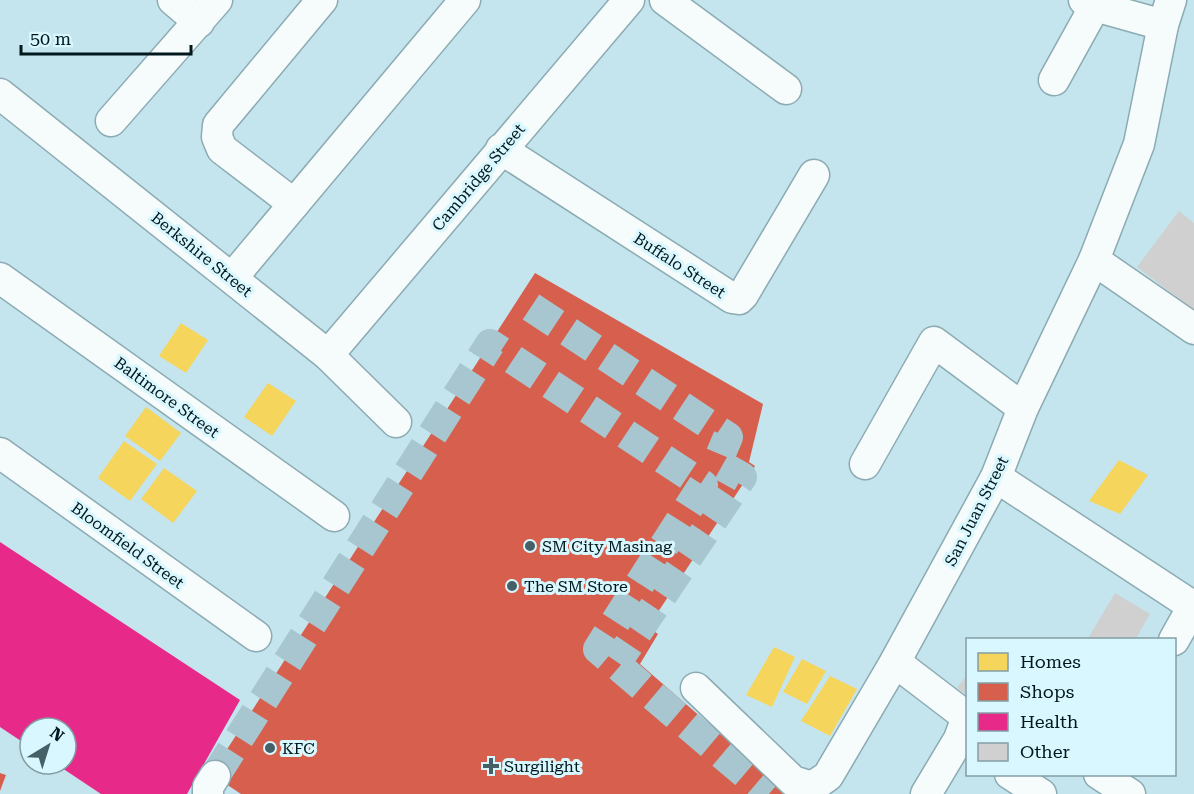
<svg xmlns="http://www.w3.org/2000/svg" width="1194" height="794" font-family="'Roboto Serif',serif">
<style>
.homes{fill:#f6d55c}
.shops{fill:#d6604d}
.health{fill:#e7298a}
.building{fill:#d0d0d0}
.lines{fill:none;stroke-linecap:round;stroke-linejoin:round}
.minor-tunnel{stroke:#a7c6cf;stroke-width:30;stroke-dasharray:30 15;stroke-linecap:butt}
.minor-casing{stroke:#8caab2;stroke-width:33}
.minor{stroke:#f6fbfc;stroke-width:30}
.poi-dot{fill:#456066;stroke:#d9f7fe;stroke-width:2}
.labels{text-anchor:middle;stroke-width:6;stroke-linejoin:round;paint-order:stroke}
.street-label{font-size:16px;fill:#01181d;stroke:#d9f7fe}
.poi-label{font-size:16px;fill:#01181d;stroke:#d9f7fe;text-anchor:start}
</style>
<rect width="100%" height="100%" fill="#c4e5ee"/>
<g class="homes">
<path d="M 181,323 L 208,340 L 186,373 L 159,356 Z"/>
<path d="M 268,383 L 296,401 L 272,436 L 244,417 Z"/>
<path d="M 146,407 L 181,433 L 160,461 L 125,436 Z"/>
<path d="M 124,441 L 157,464 L 130,501 L 98,478 Z"/>
<path d="M 1119,460 L 1148,475 L 1120,514 L 1089,501 Z"/>
<path d="M 164,468 L 197,491 L 173,523 L 141,499 Z"/>
<path d="M 774,647 L 795,657 L 772,707 L 746,695 Z"/>
<path d="M 802,659 L 826,671 L 807,704 L 783,692 Z"/>
<path d="M 830,676 L 857,689 L 830,736 L 801,721 Z"/>
</g>
<g class="shops">
<path d="M 535,273 L 763,404 L 749,462 L 755,466 L 648,627 L 658,634 L 640,664 L 789,794 L 241,794 L 211,774 Z"/>
<path d="M 0,773 L 6,775 L 0,791 Z"/>
</g>
<path class="health" d="M 0,542 L 240,700 L 187,794 L 101,794 L 56,764 L 66,764 L 66,728 L 30,728 L 30,747 L 0,727 Z"/>
<g class="building">
<path d="M 1179,211 L 1194,223 L 1194,310 L 1137,267 Z"/>
<path d="M 1115,593 L 1150,614 L 1135,640 L 1087,640 Z"/>
<path d="M 968,673 L 968,696 L 957,688 Z"/>
</g>
<g class="lines">
<g class="minor-tunnel">
<path d="M 531,307 L 728,437 L 717,463 L 742,477 L 617,662"/>
<path d="M 215,776 L 490,344 L 703,485 L 598,649 L 769,794"/>
</g>
<defs>
<g id="minor">
<path d="M 173,0 L 199,22"/>
<path d="M 665,0 L 786,89"/>
<path d="M 1084,0 L 1095,6 L 1163,25"/>
<path d="M 1054,80 L 1095,6"/>
<path d="M 0,94 L 328,355 L 396,422"/>
<path d="M 111,121 L 217,0"/>
<path d="M 501,149 L 732,298 L 739,299 L 743,295 L 814,175"/>
<path d="M 294,204 L 222,149 L 217,137 L 218,125 L 322,0"/>
<path d="M 1094,260 L 1194,329"/>
<path d="M 0,278 L 334,516"/>
<path d="M 232,278 L 465,0"/>
<path d="M 328,355 L 629,0"/>
<path d="M 0,453 L 256,636"/>
<path d="M 865,464 L 934,342 L 1023,408"/>
<path d="M 996,477 L 1194,607"/>
<path d="M 1174,640 L 1193,606"/>
<path d="M 895,662 L 967,717 L 959,739 L 926,794"/>
<path d="M 696,688 L 793,781 L 812,787 L 828,776 L 895,662 L 996,477 L 1023,408 L 1094,260 L 1139,144 L 1163,25 L 1171,0"/>
<path d="M 1010,774 L 1041,794"/>
<path d="M 1099,774 L 1130,794"/>
<path d="M 208,794 L 208,787 L 215,776"/>
</g>
</defs>
<use href="#minor" class="minor-casing"/>
<use href="#minor" class="minor"/>
</g>
<g class="poi-dot">
<circle cx="530" cy="546" r="6"/>
<circle cx="512" cy="586" r="6"/>
<circle cx="270" cy="748" r="6"/>
<path d="M488 757h6v6h6v6h-6v6h-6v-6h-6v-6h6z"/>
</g>
<g class="labels">
<g class="street-label">
<text transform="translate(478 177) rotate(-50)" y="6">Cambridge Street</text>
<text transform="translate(202 254) rotate(39)" y="6">Berkshire Street</text>
<text transform="translate(680 265) rotate(33)" y="6">Buffalo Street</text>
<text transform="translate(167 397) rotate(36)" y="6">Baltimore Street</text>
<text transform="translate(976 511) rotate(-63)" y="6">San Juan Street</text>
<text transform="translate(128 545) rotate(36)" y="6">Bloomfield Street</text>
</g>
<g class="poi-label">
<text x="542" y="552">SM City Masinag</text>
<text x="524" y="592">The SM Store</text>
<text x="282" y="754">KFC</text>
<text x="504" y="772">Surgilight</text>
</g>
</g>
<rect x="966" y="638" width="210" height="138" fill="#d9f7fe" stroke="#839ea4" stroke-width="1.5"/>
<rect x="978" y="653" width="30" height="18" fill="#f6d55c" stroke="#839ea4" stroke-width="1.5"/>
<text x="1020" y="668" font-size="18" fill="#01181d">Homes</text>
<rect x="978" y="683" width="30" height="18" fill="#d6604d" stroke="#839ea4" stroke-width="1.5"/>
<text x="1020" y="698" font-size="18" fill="#01181d">Shops</text>
<rect x="978" y="713" width="30" height="18" fill="#e7298a" stroke="#839ea4" stroke-width="1.5"/>
<text x="1020" y="728" font-size="18" fill="#01181d">Health</text>
<rect x="978" y="743" width="30" height="18" fill="#d0d0d0" stroke="#839ea4" stroke-width="1.5"/>
<text x="1020" y="758" font-size="18" fill="#01181d">Other</text>
<g transform="translate(48 746) rotate(38)"><circle r="28" fill="#d9f7fe" stroke="#839ea4" stroke-width="1.5"/>
<path d="M0-4.5L10 22L0 15L-10 22Z" fill="#456066"/>
<text y="-9" font-size="16" font-weight="bold" text-anchor="middle" fill="#01181d">N</text>
</g>
<path d="M21 45v9h170v-9" fill="none" stroke="#01181d" stroke-width="3"/>
<text x="30" y="45" font-size="18" fill="#01181d" stroke="#d9f7fe" stroke-width="4.5" paint-order="stroke">50 m</text>
</svg>
